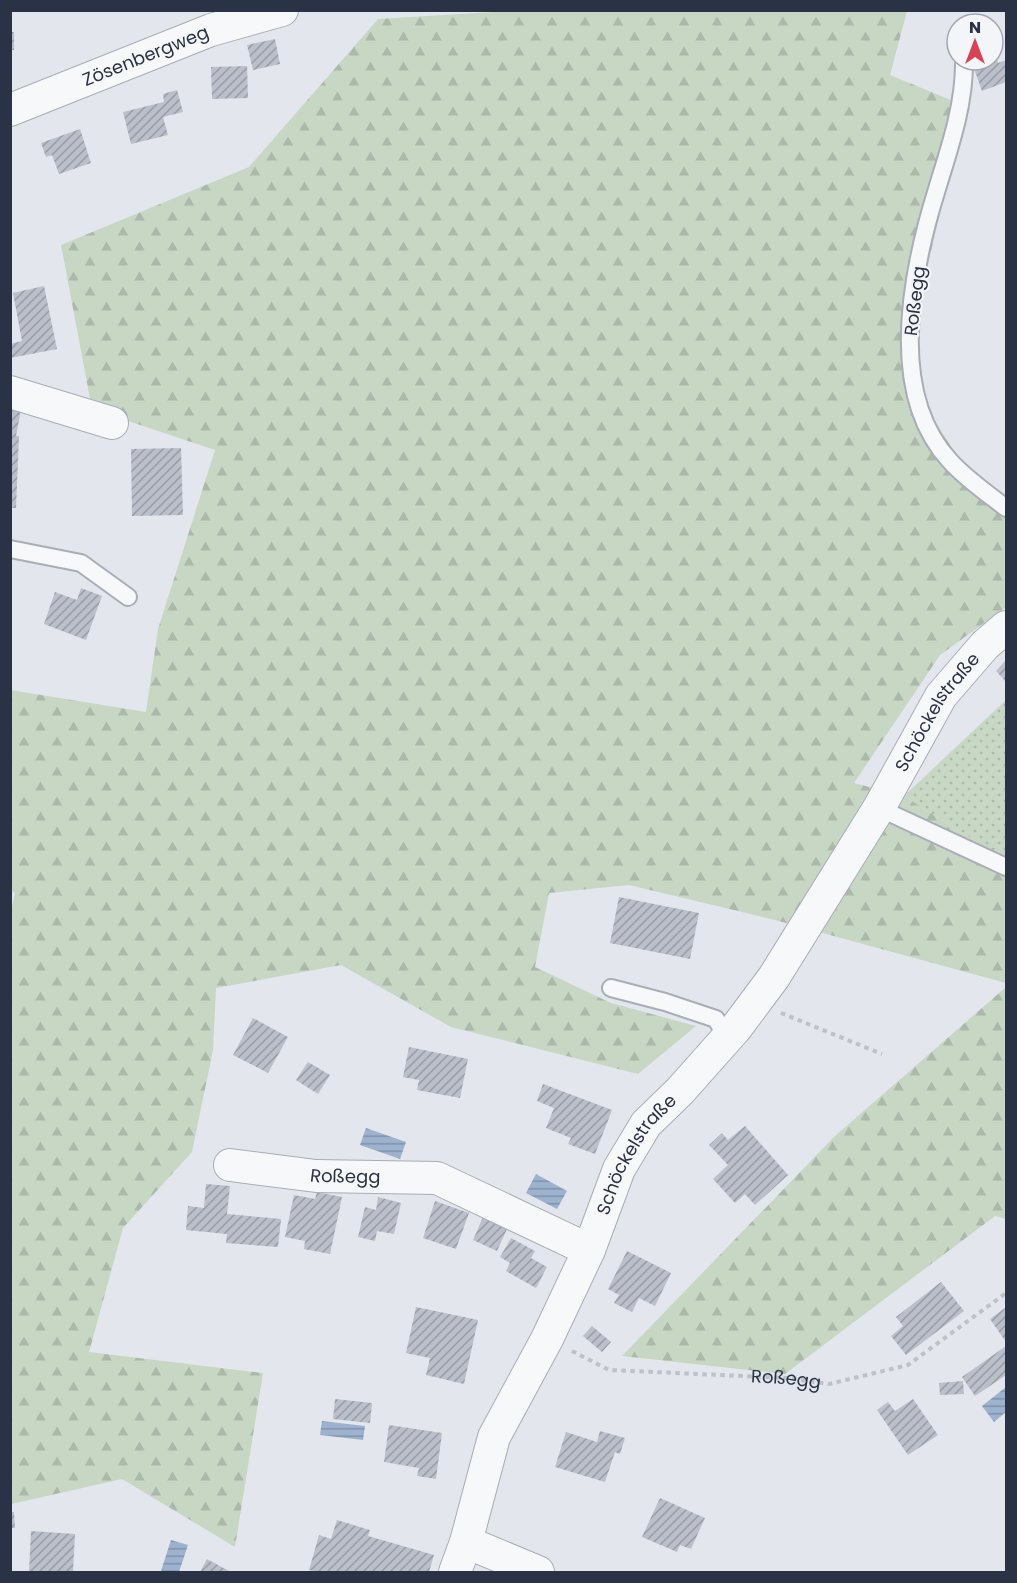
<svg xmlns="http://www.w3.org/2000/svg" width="1017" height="1583" font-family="Poppins,sans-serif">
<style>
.grass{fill:url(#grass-dots)}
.forest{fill:url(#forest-firs)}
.water{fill:url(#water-rules)}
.building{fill:url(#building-hatch)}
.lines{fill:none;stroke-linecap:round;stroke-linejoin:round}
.service-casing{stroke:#a8adb7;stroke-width:20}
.minor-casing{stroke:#a8adb7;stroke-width:34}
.path{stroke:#bdc1c8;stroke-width:4;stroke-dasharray:4.5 4.5;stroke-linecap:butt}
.service{stroke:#f6f8fa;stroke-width:16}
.minor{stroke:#f6f8fa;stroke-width:32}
.labels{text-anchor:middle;stroke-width:4.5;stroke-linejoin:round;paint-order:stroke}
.street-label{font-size:18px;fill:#2a3346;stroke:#f3f5f9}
</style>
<defs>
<pattern id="grass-dots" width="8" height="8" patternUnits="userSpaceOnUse" patternTransform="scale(1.5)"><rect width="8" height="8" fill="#c8d6c4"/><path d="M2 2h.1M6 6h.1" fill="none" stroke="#acb8aa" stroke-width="1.8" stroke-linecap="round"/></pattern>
<pattern id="forest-firs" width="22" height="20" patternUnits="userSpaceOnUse" patternTransform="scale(1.5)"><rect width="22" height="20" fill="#c8d6c4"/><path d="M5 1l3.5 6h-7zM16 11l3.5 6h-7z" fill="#acb8aa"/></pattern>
<pattern id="water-rules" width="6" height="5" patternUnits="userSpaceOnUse" patternTransform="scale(1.5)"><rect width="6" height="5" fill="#9db2ce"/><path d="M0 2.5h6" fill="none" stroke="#8091a9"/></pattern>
<pattern id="building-hatch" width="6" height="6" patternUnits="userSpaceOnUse" patternTransform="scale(1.5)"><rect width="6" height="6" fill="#babfca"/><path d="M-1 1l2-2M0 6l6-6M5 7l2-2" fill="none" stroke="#979ca6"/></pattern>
</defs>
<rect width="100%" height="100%" fill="#e3e6ec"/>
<path class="grass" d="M 1006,700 L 1006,855 L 985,847 L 904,796 Z"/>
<g class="forest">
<path d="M 526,10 L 907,11 L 890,75 L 970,108 L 948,179 L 923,285 L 917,366 L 927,409 L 961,462 L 1006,500 L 1006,607 L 940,655 L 854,783 L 904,796 L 985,847 L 1006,855 L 1006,983 L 775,920 L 629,885 L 549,893 L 535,967 L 611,1003 L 696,1026 L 638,1074 L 451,1027 L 341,965 L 216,988 L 213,1050 L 192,1152 L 123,1228 L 89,1352 L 263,1373 L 235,1547 L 122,1479 L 11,1504 L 10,915 L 15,893 L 10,890 L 10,690 L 146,712 L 158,629 L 215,450 L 92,409 L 61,245 L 249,167 L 378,19 Z"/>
<path d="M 1006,987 L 1006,1219 L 995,1216 L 785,1374 L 622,1356 L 834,1137 Z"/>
</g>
<g class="water">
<path d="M 366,1128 L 406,1142 L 400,1159 L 360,1145 Z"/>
<path d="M 536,1174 L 567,1191 L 557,1209 L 526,1193 Z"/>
<path d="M 1006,1387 L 1006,1412 L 994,1422 L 982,1406 Z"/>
<path d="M 322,1421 L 365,1426 L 363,1440 L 320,1435 Z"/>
<path d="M 171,1540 L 188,1545 L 179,1572 L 161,1571 Z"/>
</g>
<g class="building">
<rect x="10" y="32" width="4" height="18"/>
<path d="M 275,39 L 280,64 L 253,70 L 247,45 Z"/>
<path d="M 993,49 L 998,63 L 1006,60 L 1006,82 L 982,91 L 971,60 L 993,60 Z"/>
<path d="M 247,66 L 248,98 L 212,99 L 211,67 Z"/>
<path d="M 177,90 L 183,112 L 163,117 L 168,135 L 131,144 L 123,112 L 164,102 L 163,94 Z"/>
<path d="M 80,129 L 91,163 L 59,174 L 52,155 L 46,157 L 41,143 Z"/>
<path d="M 44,286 L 57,349 L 10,358 L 10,344 L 22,341 L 13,293 Z"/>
<path d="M 10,402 L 22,405 L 16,436 L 19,436 L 16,508 L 10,508 Z"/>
<path d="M 181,448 L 183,515 L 132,516 L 131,449 Z"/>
<path d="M 81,588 L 102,596 L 86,640 L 44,624 L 55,592 L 77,600 Z"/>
<path d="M 1006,660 L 1006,682 L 996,671 Z"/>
<path d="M 619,897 L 699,913 L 690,959 L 610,943 Z"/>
<path d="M 253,1018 L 288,1037 L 268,1073 L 233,1055 Z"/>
<path d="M 409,1047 L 468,1059 L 460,1098 L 417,1090 L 419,1080 L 403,1077 Z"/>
<path d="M 308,1062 L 330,1075 L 318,1094 L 296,1080 Z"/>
<path d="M 543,1084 L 612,1110 L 595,1154 L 568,1144 L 571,1138 L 546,1128 L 554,1108 L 537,1101 Z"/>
<path d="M 745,1126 L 788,1175 L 755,1205 L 745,1194 L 735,1203 L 713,1179 L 728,1165 L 709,1145 L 722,1133 L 728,1140 Z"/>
<path d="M 206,1184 L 230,1186 L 227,1214 L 281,1219 L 278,1247 L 226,1243 L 227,1234 L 186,1230 L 188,1206 L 204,1208 Z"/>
<path d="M 317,1192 L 342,1197 L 330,1254 L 304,1249 L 305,1241 L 285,1237 L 294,1195 L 315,1199 Z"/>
<path d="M 378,1197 L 401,1203 L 394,1234 L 377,1231 L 375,1241 L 358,1237 L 365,1207 L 376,1210 Z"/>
<path d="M 435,1201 L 469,1213 L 456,1249 L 423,1238 Z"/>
<path d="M 483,1217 L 508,1227 L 497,1251 L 473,1240 Z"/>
<path d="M 511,1238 L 535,1251 L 531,1258 L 547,1267 L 536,1288 L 506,1271 L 510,1263 L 500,1257 Z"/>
<path d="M 627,1251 L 671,1273 L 655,1306 L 639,1298 L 632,1312 L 614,1303 L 619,1295 L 608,1289 Z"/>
<path d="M 941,1282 L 964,1311 L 906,1355 L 891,1336 L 903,1326 L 896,1317 Z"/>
<path d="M 416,1307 L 478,1320 L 464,1384 L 426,1375 L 430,1358 L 406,1353 Z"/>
<path d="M 1005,1308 L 1006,1310 L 1006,1342 L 990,1319 Z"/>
<path d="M 592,1326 L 611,1342 L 602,1352 L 583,1336 Z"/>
<path d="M 1006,1346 L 1006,1375 L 975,1396 L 962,1377 Z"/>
<path d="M 963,1381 L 964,1394 L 940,1395 L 939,1383 Z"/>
<path d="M 335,1399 L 372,1403 L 370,1423 L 333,1419 Z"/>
<path d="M 913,1399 L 938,1435 L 908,1455 L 877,1410 L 888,1402 L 895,1411 Z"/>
<path d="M 389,1425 L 442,1433 L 436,1479 L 417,1476 L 419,1468 L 384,1462 Z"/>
<path d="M 600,1431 L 625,1438 L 620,1454 L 615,1452 L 605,1482 L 555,1467 L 566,1432 L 597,1442 Z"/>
<path d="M 660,1498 L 705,1518 L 691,1549 L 680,1545 L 677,1552 L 642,1537 Z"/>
<path d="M 10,1512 L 14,1512 L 15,1528 L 10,1528 Z"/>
<path d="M 337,1520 L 370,1530 L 368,1536 L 434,1555 L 429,1572 L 318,1572 L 309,1570 L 319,1535 L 331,1539 Z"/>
<path d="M 31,1531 L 75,1534 L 73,1572 L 29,1572 Z"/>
<path d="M 207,1559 L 229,1571 L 228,1572 L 200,1572 Z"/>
</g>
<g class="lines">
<defs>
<g id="service">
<path d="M 964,64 C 964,107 949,149 937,189 C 912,269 886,392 950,461 C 966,479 987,493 1006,508"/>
<path d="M 10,549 L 81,563 L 128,597"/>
<path d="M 879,808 L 1006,867"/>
<path d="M 611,988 L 665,1002 L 716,1019 L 727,1038"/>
</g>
<g id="minor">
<path id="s2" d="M 10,110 L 211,30 L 282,10"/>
<path d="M 10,392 L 112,423"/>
<path id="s3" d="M 230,1165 L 316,1176 L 437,1178 L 589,1250"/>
<path d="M 466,1542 L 538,1572"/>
<path id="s4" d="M 455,1572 L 466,1542 L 494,1437 L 547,1339 L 589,1250 L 619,1169 L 646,1124 L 680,1091 L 736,1028 L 774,977 L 879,808 L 941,696 L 985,645 L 1006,627"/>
</g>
</defs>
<use href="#service" class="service-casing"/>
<use href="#minor" class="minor-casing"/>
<g class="path">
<path d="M 781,1013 L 882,1054"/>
<path id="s1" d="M 572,1351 L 609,1370 L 787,1378 L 829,1384 L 908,1365 L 1006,1293"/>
</g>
<use href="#service" class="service"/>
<use href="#minor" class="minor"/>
</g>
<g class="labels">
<g class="street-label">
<text dy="6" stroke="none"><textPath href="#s2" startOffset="146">Zösenbergweg</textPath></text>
<text transform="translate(915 301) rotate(-83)" y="6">Roßegg</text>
<text dy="6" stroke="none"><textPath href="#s4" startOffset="996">Schöckelstraße</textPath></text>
<text dy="6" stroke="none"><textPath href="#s4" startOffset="458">Schöckelstraße</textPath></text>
<text dy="6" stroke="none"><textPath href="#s3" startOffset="116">Roßegg</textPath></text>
<text dy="6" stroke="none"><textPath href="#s1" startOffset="219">Roßegg</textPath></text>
</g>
</g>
<rect width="1017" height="1583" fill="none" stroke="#2a3346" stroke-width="24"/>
<g transform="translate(975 42)"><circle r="28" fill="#f3f5f9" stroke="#a3a7b1" stroke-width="1.5"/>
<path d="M0-4.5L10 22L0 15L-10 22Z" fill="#d74353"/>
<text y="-9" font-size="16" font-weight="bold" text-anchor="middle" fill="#2a3346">N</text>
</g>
</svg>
